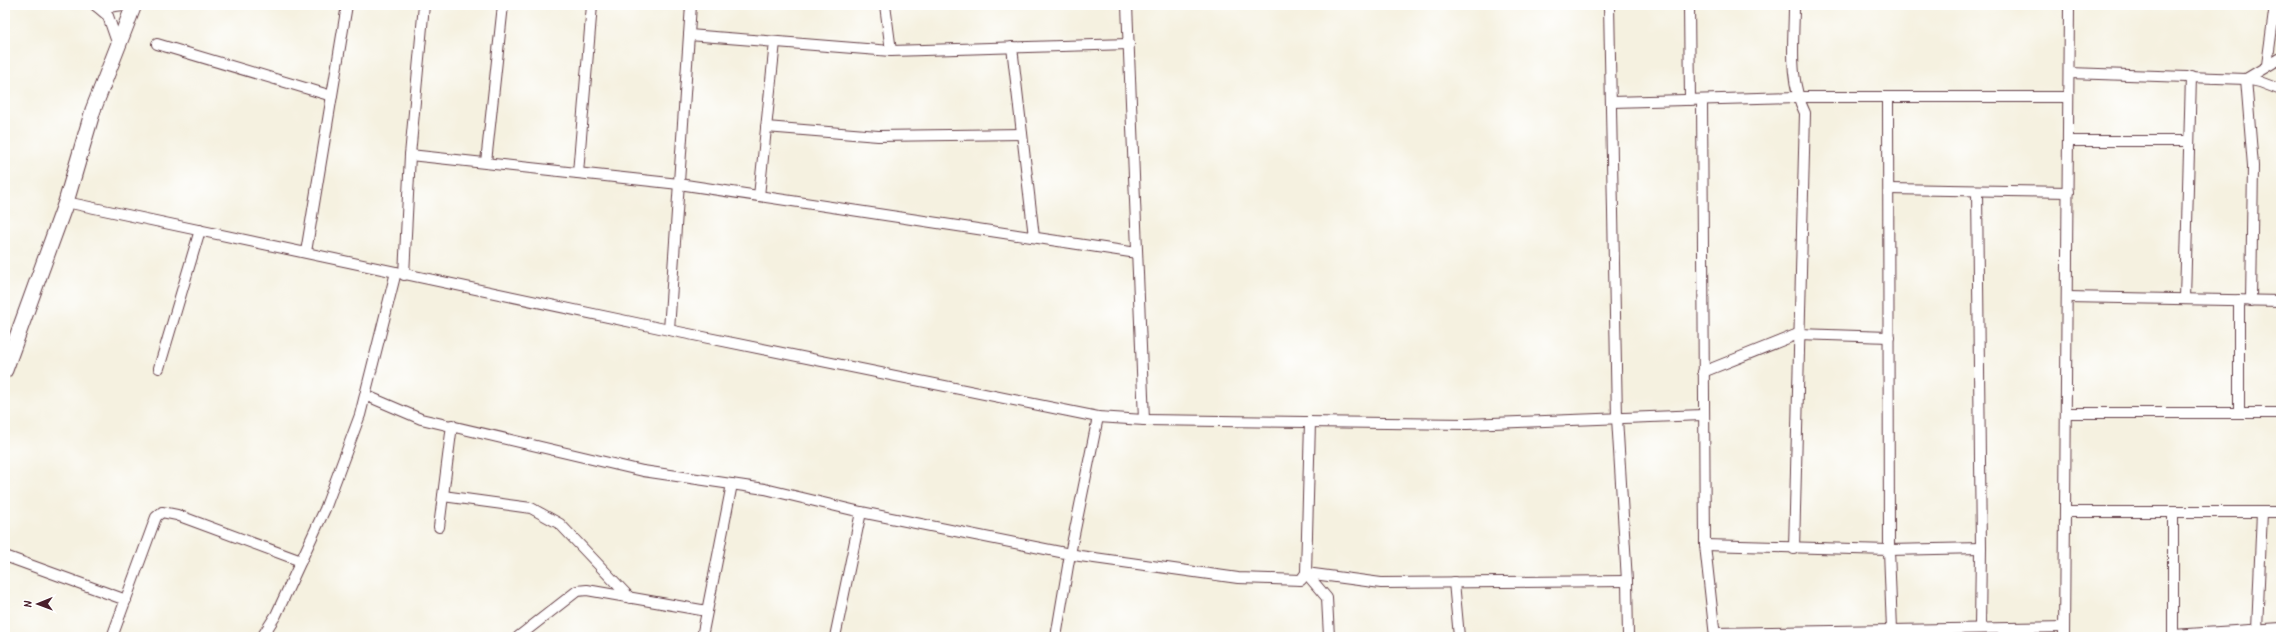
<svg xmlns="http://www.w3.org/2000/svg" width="2286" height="642" font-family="Kalam,sans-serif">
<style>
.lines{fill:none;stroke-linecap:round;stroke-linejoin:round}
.minor-casing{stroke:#643e46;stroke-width:12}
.primary-casing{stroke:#643e46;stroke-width:17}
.minor{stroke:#fff;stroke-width:10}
.primary{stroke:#fff;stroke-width:15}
</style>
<rect width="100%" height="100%" fill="#fff"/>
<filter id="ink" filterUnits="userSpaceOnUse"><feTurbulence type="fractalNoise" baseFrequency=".025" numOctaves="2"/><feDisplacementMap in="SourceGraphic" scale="8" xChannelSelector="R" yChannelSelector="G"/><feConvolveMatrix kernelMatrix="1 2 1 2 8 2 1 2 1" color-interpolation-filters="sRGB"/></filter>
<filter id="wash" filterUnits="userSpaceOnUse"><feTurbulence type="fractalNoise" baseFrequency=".012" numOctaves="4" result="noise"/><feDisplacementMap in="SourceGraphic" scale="16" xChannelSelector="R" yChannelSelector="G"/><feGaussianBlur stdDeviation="0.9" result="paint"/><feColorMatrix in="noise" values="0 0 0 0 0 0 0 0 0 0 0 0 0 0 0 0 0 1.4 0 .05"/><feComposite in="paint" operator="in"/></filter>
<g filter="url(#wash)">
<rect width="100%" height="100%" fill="#f5f1e0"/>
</g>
<g filter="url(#ink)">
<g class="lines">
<defs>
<g id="minor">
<path d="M 95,5 L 108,16 L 118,45"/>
<path d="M 885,5 L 891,51"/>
<path d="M 1609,5 L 1617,418 L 1627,581 L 1628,637"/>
<path d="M 1689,5 L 1690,100"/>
<path d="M 96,6 L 100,8 L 123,5"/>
<path d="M 689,35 L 891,51 L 1129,44"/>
<path d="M 157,44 L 332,96"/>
<path d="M 1012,47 L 1034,237"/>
<path d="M 2267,65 L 2275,5"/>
<path d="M 2069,73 L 2246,79 L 2260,82 L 2281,90"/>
<path d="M 1888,98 L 1889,550 L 1892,630"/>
<path d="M 1702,100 L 1705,545 L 1715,637"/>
<path d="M 1612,102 L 1797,97 L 2068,97"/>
<path d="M 766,127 L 878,136 L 1022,134"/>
<path d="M 2068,141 L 2189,141"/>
<path d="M 410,155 L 679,184 L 1137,253"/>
<path d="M 486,162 L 503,5"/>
<path d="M 578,173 L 592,5"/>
<path d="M 1889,189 L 2068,192"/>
<path d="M 1977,191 L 1981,548 L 1980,628"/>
<path d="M 759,196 L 775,42"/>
<path d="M 66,202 L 669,330 L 1098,417 L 1144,420 L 1127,5"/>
<path d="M 306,252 L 347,5"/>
<path d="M 404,275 L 410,155 L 424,5"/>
<path d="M 2067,297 L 2281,301"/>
<path d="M 2185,299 L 2191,76"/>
<path d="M 2251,301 L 2253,166 L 2246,79 L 2281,58"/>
<path d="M 669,330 L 691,5"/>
<path d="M 159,368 L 200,230"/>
<path d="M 1703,372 L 1798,334 L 1889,337"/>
<path d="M 365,395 L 421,419 L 643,471 L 765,489 L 861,512 L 1080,556 L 1238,578 L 1301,580 L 1306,573 L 1381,583 L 1627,581"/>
<path d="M 2066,413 L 2281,413"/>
<path d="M 2239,413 L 2239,300"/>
<path d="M 1144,420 L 1467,424 L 1703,415"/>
<path d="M 1310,422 L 1306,573 L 1327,598 L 1329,637"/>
<path d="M 443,496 L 531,508 L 560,524 L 630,598"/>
<path d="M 2065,512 L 2281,512"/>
<path d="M 2173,512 L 2173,637"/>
<path d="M 439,527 L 452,425"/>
<path d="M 1705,545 L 1889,550 L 1981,548"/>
<path d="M 1794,549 L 1805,113 C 1788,79 1794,42 1794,5"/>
<path d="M 5,556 L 126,600"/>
<path d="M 1454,582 L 1459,637"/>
<path d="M 2257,630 L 2262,512"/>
<path d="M 1715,633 L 2064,627"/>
<path d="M 2173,635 L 2281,628"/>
<path d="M 112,637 L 156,517 L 162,512 L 177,515 L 301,561"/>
<path d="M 262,637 L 276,615 L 325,509 L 360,415 L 396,272"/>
<path d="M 518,637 L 577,591 L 587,590 L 707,611"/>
<path d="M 702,637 L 732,484"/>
<path d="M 835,637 L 861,512"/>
<path d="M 1056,637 L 1070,554 L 1098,417"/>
<path d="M 2064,637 L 2069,5"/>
</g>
<path id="primary" d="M 5,370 L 66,202 L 93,110 L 134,5"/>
</defs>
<use href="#minor" class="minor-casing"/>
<use href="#primary" class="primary-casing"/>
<use href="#minor" class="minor"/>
<use href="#primary" class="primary"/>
</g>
</g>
<rect width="2286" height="642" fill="none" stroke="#fff" stroke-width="20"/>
<g transform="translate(38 604) rotate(269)" stroke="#ffffff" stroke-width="3" paint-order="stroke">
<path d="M0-3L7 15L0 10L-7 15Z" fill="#4a1f2b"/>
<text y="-6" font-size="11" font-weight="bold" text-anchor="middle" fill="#4a1f2b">N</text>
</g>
</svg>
